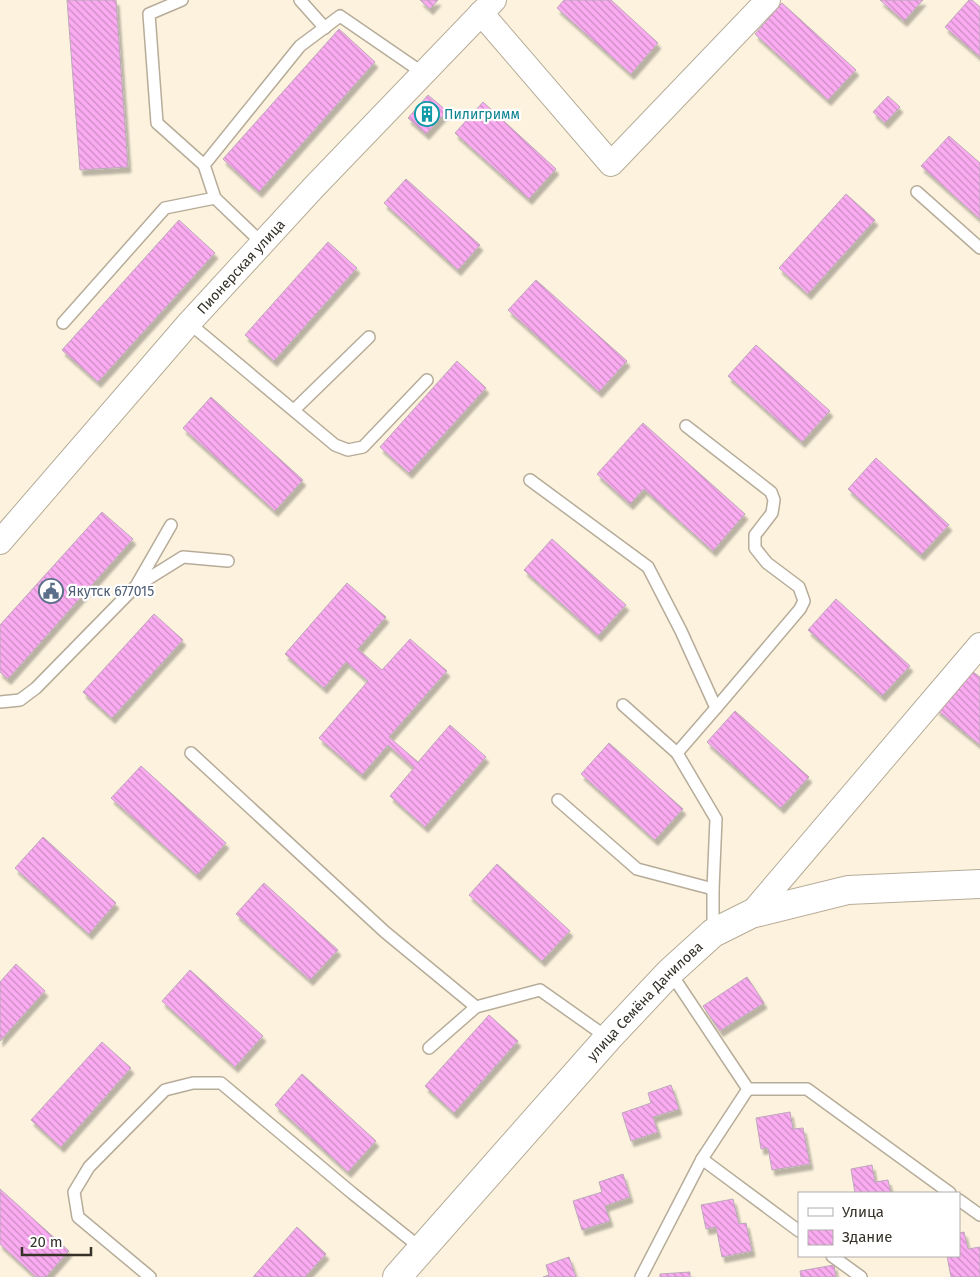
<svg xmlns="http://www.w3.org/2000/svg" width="980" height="1277" font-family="'Fira Sans',sans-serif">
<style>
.building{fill:url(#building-back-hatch);stroke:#bba9b8;filter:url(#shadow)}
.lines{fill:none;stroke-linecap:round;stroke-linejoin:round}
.lane-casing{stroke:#b6ac99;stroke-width:14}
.street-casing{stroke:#b6ac99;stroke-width:26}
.secondary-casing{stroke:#b6ac99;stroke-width:30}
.lane{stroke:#fff;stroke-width:11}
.street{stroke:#fff;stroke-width:24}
.secondary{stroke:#fff;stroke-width:28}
.labels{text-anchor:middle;stroke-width:4.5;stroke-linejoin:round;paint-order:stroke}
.culture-label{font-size:14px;fill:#0d838f;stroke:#fff;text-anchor:start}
.street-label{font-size:14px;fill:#36322a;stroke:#fff}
.service-label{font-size:14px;fill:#4e5e75;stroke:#fff;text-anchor:start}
</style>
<defs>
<pattern id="building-back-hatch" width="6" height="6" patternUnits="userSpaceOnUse" patternTransform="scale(1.25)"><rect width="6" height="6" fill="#fbabf1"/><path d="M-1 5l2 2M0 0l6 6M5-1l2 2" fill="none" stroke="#cc8cc3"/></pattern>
<filter id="shadow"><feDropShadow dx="3" dy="5.5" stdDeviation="1" flood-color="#0004"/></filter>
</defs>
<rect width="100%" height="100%" fill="#fcf2dd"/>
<g class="building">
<path d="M 67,0 L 116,0 L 128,167 L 80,170 Z"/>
<path d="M 420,0 L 438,0 L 430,9 Z"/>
<path d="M 564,0 L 611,0 L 658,43 L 631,74 L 557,8 Z"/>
<path d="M 880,0 L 923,0 L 904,21 Z"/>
<path d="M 969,0 L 972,0 L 980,7 L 980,57 L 945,27 Z"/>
<path d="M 782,3 L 856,70 L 828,100 L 755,34 Z"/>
<path d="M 339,29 L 375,62 L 259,192 L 223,159 Z"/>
<path d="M 428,95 L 447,111 L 426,134 L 408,118 Z"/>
<path d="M 888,96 L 900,107 L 885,123 L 873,112 Z"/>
<path d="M 483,102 L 556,169 L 529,199 L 455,133 Z"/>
<path d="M 949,136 L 980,163 L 980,219 L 921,166 Z"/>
<path d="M 406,179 L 480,245 L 458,270 L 384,203 Z"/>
<path d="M 846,194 L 875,220 L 808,294 L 779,268 Z"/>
<path d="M 179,220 L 215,253 L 98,382 L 62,350 Z"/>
<path d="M 328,242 L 357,268 L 274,361 L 245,335 Z"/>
<path d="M 536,280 L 627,361 L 599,392 L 508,310 Z"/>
<path d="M 756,345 L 830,411 L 802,442 L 728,376 Z"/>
<path d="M 457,361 L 486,388 L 409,473 L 380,447 Z"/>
<path d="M 211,397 L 303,480 L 275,511 L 183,428 Z"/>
<path d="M 643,423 L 745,514 L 713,551 L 644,489 L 630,504 L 597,474 Z"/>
<path d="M 876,458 L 949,525 L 921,555 L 848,489 Z"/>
<path d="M 102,512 L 133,539 L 8,679 L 0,672 L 0,625 Z"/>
<path d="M 552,539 L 626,605 L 598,636 L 524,570 Z"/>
<path d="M 347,583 L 386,617 L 358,649 L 382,670 L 410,639 L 447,671 L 389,737 L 418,762 L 450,725 L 486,757 L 425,827 L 390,796 L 414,768 L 388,745 L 362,775 L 319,738 L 368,681 L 346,662 L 324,688 L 285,654 Z"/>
<path d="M 836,599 L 910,666 L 882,696 L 808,630 Z"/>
<path d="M 154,614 L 183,640 L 112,718 L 83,692 Z"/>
<path d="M 969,669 L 980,677 L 980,745 L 936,709 Z"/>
<path d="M 735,711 L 809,777 L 781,808 L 707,742 Z"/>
<path d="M 609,743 L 683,809 L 655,840 L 581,774 Z"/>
<path d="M 141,766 L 226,843 L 197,875 L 111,798 Z"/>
<path d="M 43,837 L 116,903 L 89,934 L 15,868 Z"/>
<path d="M 497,864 L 570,931 L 542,961 L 469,895 Z"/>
<path d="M 264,883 L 338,950 L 310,980 L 236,914 Z"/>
<path d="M 16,964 L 45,991 L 0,1041 L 0,982 Z"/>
<path d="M 190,970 L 263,1036 L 235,1067 L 162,1001 Z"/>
<path d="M 747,977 L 764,1003 L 720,1031 L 703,1006 Z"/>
<path d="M 489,1015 L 518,1041 L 454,1113 L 425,1086 Z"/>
<path d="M 102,1042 L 131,1068 L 61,1147 L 31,1120 Z"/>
<path d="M 302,1074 L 376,1141 L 348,1172 L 275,1105 Z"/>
<path d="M 671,1085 L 679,1109 L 653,1117 L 658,1132 L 631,1141 L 622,1113 L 651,1103 L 648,1093 Z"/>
<path d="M 790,1112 L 793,1129 L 803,1128 L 810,1164 L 772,1170 L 768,1148 L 761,1149 L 756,1118 Z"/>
<path d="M 872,1165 L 875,1182 L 888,1180 L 891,1193 L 855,1193 L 851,1169 Z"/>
<path d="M 623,1174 L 630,1197 L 605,1206 L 610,1221 L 582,1230 L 573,1201 L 602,1192 L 599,1182 Z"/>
<path d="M 0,1189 L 69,1251 L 46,1277 L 36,1277 L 0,1244 Z"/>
<path d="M 733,1199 L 739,1224 L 746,1223 L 752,1251 L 722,1257 L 716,1227 L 706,1229 L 701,1205 Z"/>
<path d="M 297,1227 L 326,1254 L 305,1277 L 253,1277 Z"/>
<path d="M 964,1232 L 968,1249 L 980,1247 L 980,1277 L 951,1277 L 947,1256 L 959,1256 L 959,1233 Z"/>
<path d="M 569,1257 L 576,1277 L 543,1277 L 549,1275 L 546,1265 Z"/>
<path d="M 834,1265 L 836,1277 L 801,1277 L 800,1271 Z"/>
<path d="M 690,1272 L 690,1277 L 660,1277 L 660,1274 Z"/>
</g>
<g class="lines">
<defs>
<g id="lane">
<path d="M 182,0 L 149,14 L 157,123 L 204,165"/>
<path d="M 300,0 L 325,28"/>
<path d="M 917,192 L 980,248"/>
<path d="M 262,243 L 215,198 L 204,165 L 300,46 L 340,16 L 423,73"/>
<path d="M 63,323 L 165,208 L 215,198"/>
<path d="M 189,323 L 335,445 L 348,450 L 363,447 L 427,380"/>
<path d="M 294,410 L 369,337"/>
<path d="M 686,426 L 771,492 L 774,500 L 772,513 L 755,535 L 755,548 L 767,563 L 799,587 L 804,601 L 800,609 L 716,708"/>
<path d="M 530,480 L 648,567 L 681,631 L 716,708 L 677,753 L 716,819 L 713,889 L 713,932"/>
<path d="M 138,585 L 183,557 L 228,561"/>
<path d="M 0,702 L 20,700 L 36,688 L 136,586 L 171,525"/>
<path d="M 623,705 L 677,753"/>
<path d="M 191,753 L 385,932 L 476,1007"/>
<path d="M 558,800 L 637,869 L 713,889"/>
<path d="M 429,1048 L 476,1007 L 540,990 L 608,1038"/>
<path d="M 748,1089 L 807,1089 L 950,1193"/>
<path d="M 702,1159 L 799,1231"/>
<path d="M 959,1200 L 980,1215"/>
<path d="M 832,1256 L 861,1277"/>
<path d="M 150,1277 L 78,1217 L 74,1192 L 89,1167 L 165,1090 L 193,1083 L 221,1083 L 352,1193 L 422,1249"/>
<path d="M 641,1277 L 702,1159 L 748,1089 L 670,972"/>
</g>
<g id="street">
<path d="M 481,13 L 611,164 L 768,0"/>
<path id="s1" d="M 0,542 L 189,323 L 314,187 L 494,0"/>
<path d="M 751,914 L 980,645"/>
</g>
<g id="secondary">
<path id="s2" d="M 397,1277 L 608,1038 L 670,972 L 713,933 L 751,914 L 848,890 L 980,884"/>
</g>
</defs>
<use href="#lane" class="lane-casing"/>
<use href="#street" class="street-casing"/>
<use href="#secondary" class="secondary-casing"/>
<use href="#lane" class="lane"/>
<use href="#street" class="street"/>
<use href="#secondary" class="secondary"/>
</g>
<defs>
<symbol id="building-ring" viewBox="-11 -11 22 22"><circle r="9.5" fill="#fff" stroke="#0f9aa8" stroke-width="1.5"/><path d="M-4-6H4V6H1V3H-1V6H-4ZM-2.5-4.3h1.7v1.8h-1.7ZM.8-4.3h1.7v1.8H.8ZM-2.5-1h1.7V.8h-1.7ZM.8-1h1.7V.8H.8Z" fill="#0f9aa8"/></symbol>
<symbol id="civic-ring" viewBox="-11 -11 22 22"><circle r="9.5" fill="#fff" stroke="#5c6f8a" stroke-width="1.5"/><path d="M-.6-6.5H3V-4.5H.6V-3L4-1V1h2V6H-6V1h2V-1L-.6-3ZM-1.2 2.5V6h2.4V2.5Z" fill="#5c6f8a"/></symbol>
</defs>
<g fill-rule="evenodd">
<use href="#building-ring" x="413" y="100" width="28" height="28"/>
<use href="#civic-ring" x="37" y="577" width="28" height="28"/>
</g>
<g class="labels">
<g class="culture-label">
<text x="444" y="119">Пилигримм</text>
</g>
<g class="street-label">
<text dy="5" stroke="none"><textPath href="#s1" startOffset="366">Пионерская улица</textPath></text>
<text dy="5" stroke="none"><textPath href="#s2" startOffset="371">улица Семёна Данилова</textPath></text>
</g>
<g class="service-label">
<text x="68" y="596">Якутск 677015</text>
</g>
</g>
<rect x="798" y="1192" width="162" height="65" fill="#ffffff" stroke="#afadaa"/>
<rect x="808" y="1208" width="25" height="8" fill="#ffffff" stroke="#afadaa"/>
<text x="842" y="1217" font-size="15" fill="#36322a">Улица</text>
<rect x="808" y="1230" width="25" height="15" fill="url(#building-back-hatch)" stroke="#afadaa"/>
<text x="842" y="1242" font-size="15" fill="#36322a">Здание</text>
<path d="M22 1247v8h69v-8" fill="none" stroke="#36322a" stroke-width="2.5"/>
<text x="30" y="1247" font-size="15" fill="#36322a" stroke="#ffffff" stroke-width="4" paint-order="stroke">20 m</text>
</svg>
